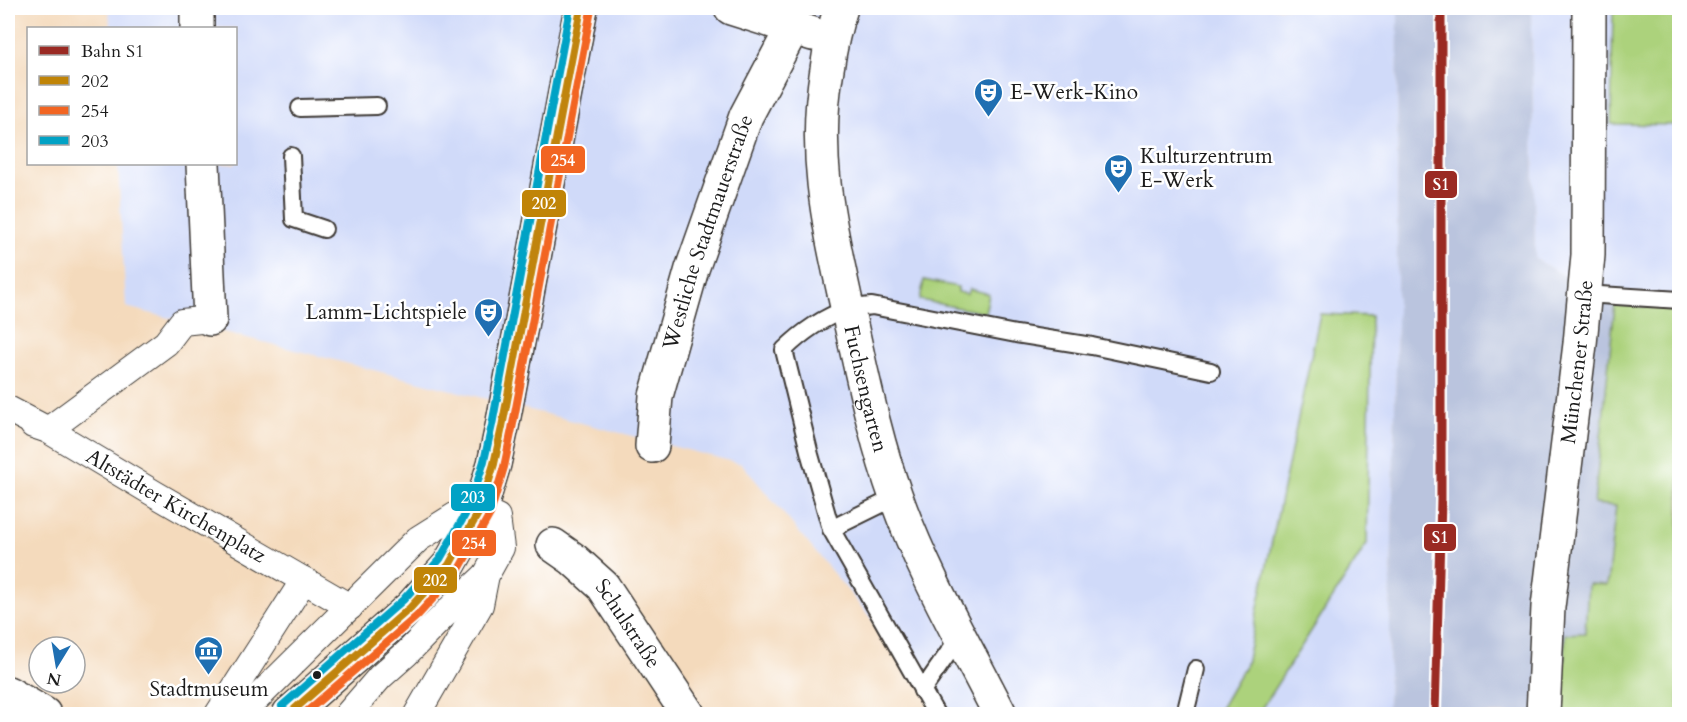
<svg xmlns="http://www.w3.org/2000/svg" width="1687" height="722" font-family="Cardo,serif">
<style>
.built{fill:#d0daf9}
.industrial{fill:#bac4de}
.green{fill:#acd27c;stroke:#64774c;stroke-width:1.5}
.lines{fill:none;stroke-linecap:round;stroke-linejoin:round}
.service-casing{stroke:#3c3834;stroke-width:20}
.pedestrian-casing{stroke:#3c3834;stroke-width:28}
.minor-casing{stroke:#3c3834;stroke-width:36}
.tertiary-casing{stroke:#3c3834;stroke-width:36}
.service{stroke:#fff;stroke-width:16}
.pedestrian{stroke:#fff;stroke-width:26}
.minor{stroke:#fff;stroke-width:33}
.tertiary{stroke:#fff;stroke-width:33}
.bus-1-casing{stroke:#fff;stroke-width:12}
.bus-2-casing{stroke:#fff;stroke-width:12}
.bus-3-casing{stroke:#fff;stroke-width:12}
.bus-1{stroke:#c08407;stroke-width:8}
.bus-2{stroke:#f26522;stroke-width:8}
.bus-3{stroke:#01a2c5;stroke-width:8}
.rail-1-casing{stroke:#fff;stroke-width:14}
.rail-1{stroke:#9a2a23;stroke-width:9}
.bus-dot{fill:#1c1c1c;stroke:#fff;stroke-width:2}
.labels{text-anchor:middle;stroke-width:5;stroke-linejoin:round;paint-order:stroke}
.poi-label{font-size:21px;fill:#1c1c1c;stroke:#fff;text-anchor:start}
.street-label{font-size:21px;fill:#1c1c1c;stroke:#fff}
.line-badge{stroke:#fff;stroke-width:2}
.badge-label{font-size:16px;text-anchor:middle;font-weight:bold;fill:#fff}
</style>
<rect width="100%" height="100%" fill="#fff"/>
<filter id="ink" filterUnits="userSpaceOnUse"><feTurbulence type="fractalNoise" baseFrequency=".0167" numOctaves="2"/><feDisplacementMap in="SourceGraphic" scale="12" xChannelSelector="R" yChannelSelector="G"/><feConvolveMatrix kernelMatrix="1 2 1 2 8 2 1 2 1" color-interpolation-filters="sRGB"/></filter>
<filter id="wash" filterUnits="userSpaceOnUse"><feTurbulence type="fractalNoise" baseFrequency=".008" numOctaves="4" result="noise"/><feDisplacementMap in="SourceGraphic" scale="24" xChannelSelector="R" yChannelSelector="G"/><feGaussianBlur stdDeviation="1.35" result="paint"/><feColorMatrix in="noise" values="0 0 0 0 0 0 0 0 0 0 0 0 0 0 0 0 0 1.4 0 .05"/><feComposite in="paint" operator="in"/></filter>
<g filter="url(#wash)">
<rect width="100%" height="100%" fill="#f4dabc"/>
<g class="built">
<path d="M 109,8 L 1398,8 L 1397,324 L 1388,714 L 951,714 L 742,464 L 126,307 L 118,164 L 236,164 L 236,28 L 110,28 Z"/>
<path d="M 1531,8 L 1613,8 L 1611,124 L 1679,125 L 1679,310 L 1615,304 L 1535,259 Z"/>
</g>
<path class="industrial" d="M 1398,8 L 1531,8 L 1535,259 L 1615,304 L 1594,503 L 1616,506 L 1607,586 L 1588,584 L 1585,634 L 1565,634 L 1563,714 L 1388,714 L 1397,324 Z"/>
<g class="green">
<path d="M 1613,8 L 1679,8 L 1679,125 L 1611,124 Z"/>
<path d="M 924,280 L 958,287 L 958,292 L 967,294 L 969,289 L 989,294 L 985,313 L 920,300 Z"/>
<path d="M 1615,304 L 1679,310 L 1679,714 L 1563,714 L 1565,634 L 1585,633 L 1588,584 L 1607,585 L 1616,506 L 1594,504 Z"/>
<path d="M 1320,314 L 1371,316 L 1367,544 L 1258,714 L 1217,714 L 1246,664 Z"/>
</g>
</g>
<g filter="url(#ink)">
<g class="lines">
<defs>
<g id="service">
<path d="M 300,108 L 377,106"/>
<path d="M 291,156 L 294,219 L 324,229"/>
<path d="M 1584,294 L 1680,300"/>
<path d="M 831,529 L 896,497"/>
<path d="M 922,691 L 960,636"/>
<path d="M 936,714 L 831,529 L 810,455 L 784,350 C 801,333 825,316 848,309 C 856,307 864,307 872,306 L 1016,334 L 1092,346 L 1211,371"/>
<path d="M 1185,714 L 1196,669"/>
</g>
<g id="pedestrian">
<path id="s1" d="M 8,409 L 48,430 L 155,494 L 350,607"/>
<path d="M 33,425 L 48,430 L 166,343 L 182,322 L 210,319"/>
<path d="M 218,714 L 304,580"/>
<path d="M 241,714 L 418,539 L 461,512 L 480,510 L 497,517 L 501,548 L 486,575 L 456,603 L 407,653 L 380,677 L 348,714"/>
<path d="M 417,714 L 480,605 L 486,575"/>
</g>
<g id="minor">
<path d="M 197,8 L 197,28"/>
<path d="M 731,8 L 813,34"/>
<path id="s2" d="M 841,8 C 834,28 830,48 827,69 C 811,162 832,236 851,325 C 864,383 876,442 896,497 C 923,573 964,643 1000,714"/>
<path d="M 203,164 L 210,319"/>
<path id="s3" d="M 652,446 L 656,396 L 692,269 L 746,116 L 793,27"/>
<path id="s4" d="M 553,545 L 573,559 L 603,586 L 688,714"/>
<path d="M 289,714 L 410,608 L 449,565 L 480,510 L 494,464 L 502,427 L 581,8"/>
<path id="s5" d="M 1543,714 L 1548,607 L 1580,344 L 1588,255 L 1589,8"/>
</g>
<path id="tertiary" d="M 8,693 L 44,714"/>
</defs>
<use href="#service" class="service-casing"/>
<use href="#pedestrian" class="pedestrian-casing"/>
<use href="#minor" class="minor-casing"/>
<use href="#tertiary" class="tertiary-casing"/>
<use href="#service" class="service"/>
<use href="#pedestrian" class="pedestrian"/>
<use href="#minor" class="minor"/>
<use href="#tertiary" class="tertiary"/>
<defs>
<path id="bus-1" d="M 289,714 L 410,608 L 449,565 L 480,510 L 494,464 L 502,427 L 581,8"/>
<path id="bus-2" d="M 304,714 L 417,616 L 458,571 L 490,514 L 504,467 L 512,429 L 591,10"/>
<path id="bus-3" d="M 282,706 L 403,600 L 440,559 L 470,506 L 484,461 L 492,425 L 570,8"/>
</defs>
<use href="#bus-1" class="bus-1-casing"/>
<use href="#bus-2" class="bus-2-casing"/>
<use href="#bus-3" class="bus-3-casing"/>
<use href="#bus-1" class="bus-1"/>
<use href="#bus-2" class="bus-2"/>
<use href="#bus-3" class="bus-3"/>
<defs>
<path id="rail-1" d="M 1435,714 L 1441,500 L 1441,8"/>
</defs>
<use href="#rail-1" class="rail-1-casing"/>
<use href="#rail-1" class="rail-1"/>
</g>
</g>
<defs>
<symbol id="theatre-pin" viewBox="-11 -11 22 30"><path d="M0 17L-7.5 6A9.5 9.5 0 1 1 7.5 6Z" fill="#1f6fb2" stroke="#fff"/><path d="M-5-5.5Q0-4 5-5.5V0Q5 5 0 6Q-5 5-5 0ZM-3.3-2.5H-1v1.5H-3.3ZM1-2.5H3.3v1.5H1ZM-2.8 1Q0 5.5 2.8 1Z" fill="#fff"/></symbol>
<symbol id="museum-pin" viewBox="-11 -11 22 30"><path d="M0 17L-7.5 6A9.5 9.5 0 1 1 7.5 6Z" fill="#1f6fb2" stroke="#fff"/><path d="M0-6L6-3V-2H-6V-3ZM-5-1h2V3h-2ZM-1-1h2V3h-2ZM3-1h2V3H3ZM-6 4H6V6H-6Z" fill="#fff"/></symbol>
</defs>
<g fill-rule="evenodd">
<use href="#theatre-pin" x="972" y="76" width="33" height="45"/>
<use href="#theatre-pin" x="1102" y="152" width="33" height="45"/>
<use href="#theatre-pin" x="472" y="296" width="33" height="45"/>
<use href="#museum-pin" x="192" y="634" width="33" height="45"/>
</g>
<circle class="bus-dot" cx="317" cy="675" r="5"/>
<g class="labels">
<g class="poi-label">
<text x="1010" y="99">E-Werk-Kino</text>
<text x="1140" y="163">Kulturzentrum<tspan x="1140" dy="24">E-Werk</tspan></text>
<text x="467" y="319" text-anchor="end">Lamm-Lichtspiele</text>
<text x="209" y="696" text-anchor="middle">Stadtmuseum</text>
</g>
<g class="street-label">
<text dy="7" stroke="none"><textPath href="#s3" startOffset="222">Westliche Stadtmauerstraße</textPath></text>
<text dy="7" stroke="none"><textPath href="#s5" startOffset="354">Münchener Straße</textPath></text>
<text dy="7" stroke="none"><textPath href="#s2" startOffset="387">Fuchsengarten</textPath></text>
<text dy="7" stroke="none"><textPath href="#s1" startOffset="194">Altstädter Kirchenplatz</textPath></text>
<text dy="7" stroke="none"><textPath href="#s4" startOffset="110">Schulstraße</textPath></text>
</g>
</g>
<g class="line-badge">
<rect x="540" y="145" width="46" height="29" rx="6" fill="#f26522"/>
<rect x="1424" y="170" width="34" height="29" rx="6" fill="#9a2a23"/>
<rect x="521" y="189" width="46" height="29" rx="6" fill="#c08407"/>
<rect x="450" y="483" width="46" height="29" rx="6" fill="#01a2c5"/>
<rect x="1423" y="523" width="34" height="29" rx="6" fill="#9a2a23"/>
<rect x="451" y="529" width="46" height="28" rx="6" fill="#f26522"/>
<rect x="413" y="566" width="45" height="28" rx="6" fill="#c08407"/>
</g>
<g class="badge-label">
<text x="563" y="166">254</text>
<text x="1441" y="190">S1</text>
<text x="544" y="209">202</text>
<text x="473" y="503">203</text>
<text x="1440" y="543">S1</text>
<text x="474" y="549">254</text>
<text x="435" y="586">202</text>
</g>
<rect width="1687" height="722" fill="none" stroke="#fff" stroke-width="30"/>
<rect x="27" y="27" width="210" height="138" fill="#ffffff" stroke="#a4a4a4" stroke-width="1.5"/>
<rect x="39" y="46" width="30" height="9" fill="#9a2a23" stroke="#a4a4a4" stroke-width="1.5"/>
<text x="81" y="57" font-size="18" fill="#1c1c1c">Bahn S1</text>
<rect x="39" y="76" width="30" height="9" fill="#c08407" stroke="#a4a4a4" stroke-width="1.5"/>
<text x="81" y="87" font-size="18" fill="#1c1c1c">202</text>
<rect x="39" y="106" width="30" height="9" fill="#f26522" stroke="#a4a4a4" stroke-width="1.5"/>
<text x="81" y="117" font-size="18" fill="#1c1c1c">254</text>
<rect x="39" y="136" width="30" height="9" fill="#01a2c5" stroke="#a4a4a4" stroke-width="1.5"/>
<text x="81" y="147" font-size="18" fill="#1c1c1c">203</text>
<g transform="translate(57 665) rotate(191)"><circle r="28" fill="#ffffff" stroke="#a4a4a4" stroke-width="1.5"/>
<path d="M0-4.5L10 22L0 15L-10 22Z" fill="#1f6fb2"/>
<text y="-9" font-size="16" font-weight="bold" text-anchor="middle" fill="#1c1c1c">N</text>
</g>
</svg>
